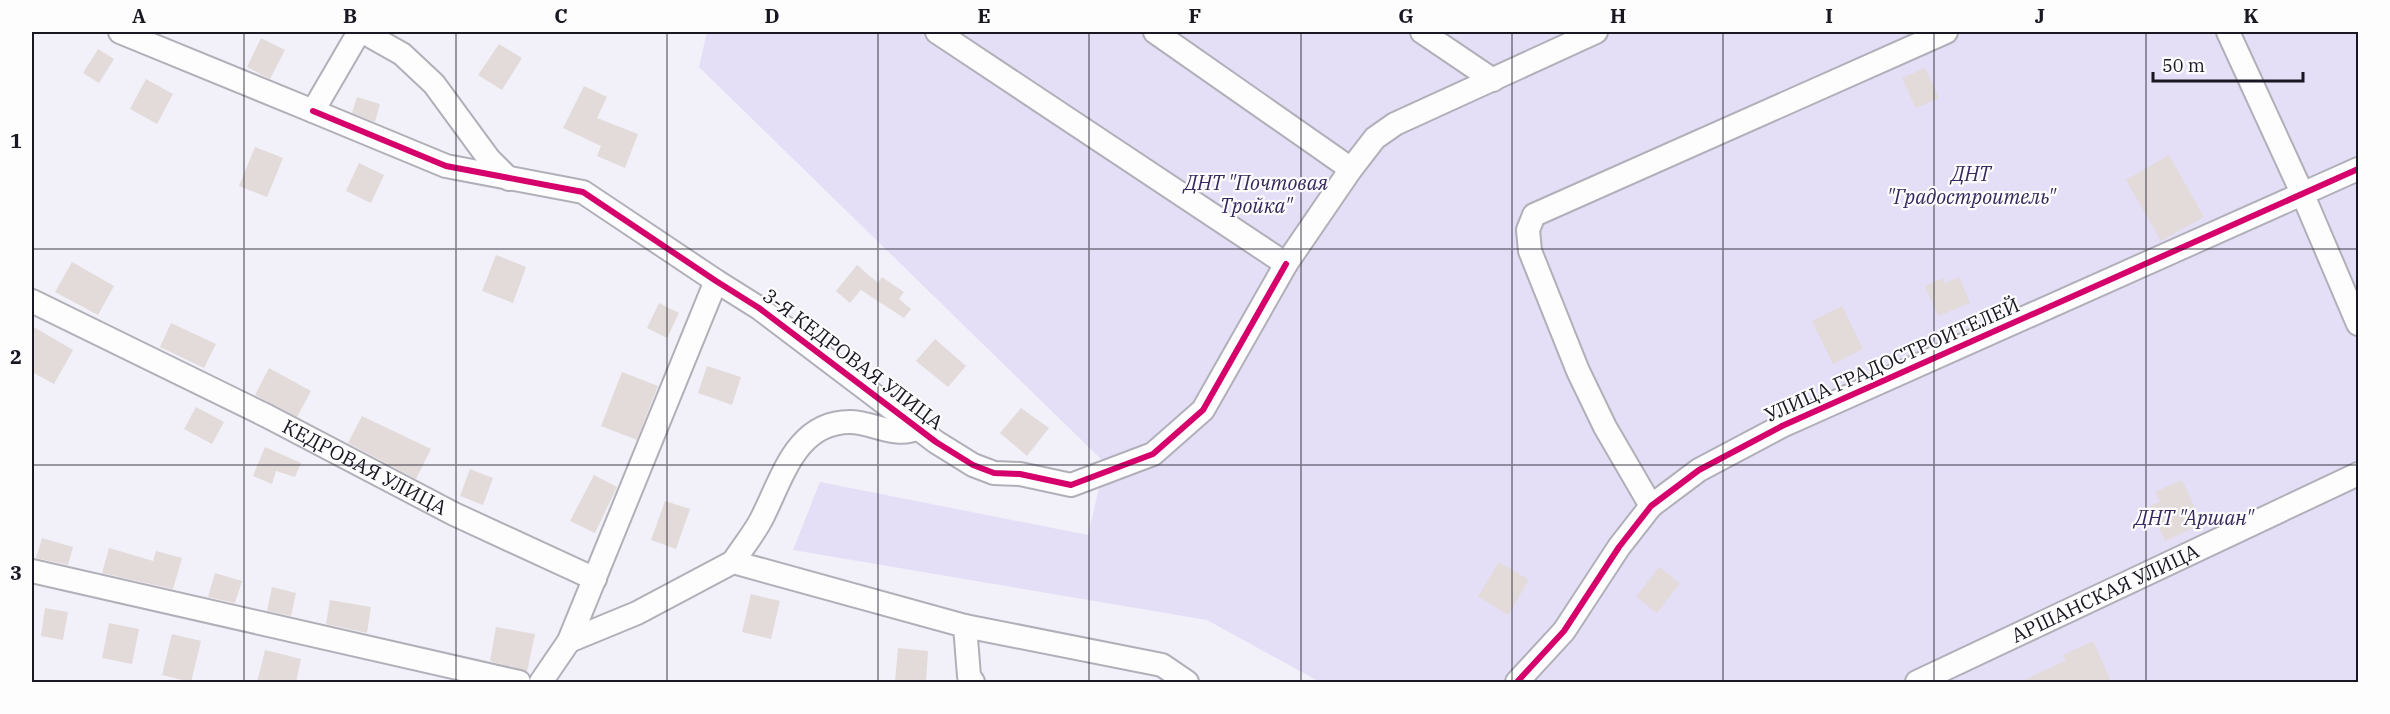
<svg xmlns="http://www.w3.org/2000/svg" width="2390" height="714" font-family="'IBM Plex Serif',serif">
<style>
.green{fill:#e4def7}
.building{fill:#e2dbda}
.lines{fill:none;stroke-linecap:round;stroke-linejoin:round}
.minor-casing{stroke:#b1afb8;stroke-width:26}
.minor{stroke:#fdfdfe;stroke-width:22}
.cycleway-casing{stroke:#fdfdfd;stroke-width:10}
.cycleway{stroke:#d6006c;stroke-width:6}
.grid{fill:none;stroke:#191722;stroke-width:1.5;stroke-opacity:0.55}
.labels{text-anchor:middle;stroke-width:4.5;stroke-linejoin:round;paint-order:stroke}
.park-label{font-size:20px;font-style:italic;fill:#37275c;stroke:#fdfdfd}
.street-label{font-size:20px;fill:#191722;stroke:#fdfdfd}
.neatline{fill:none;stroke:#191722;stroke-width:2}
.grid-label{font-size:20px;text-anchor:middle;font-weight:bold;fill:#191722}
</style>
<rect width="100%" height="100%" fill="#f2f0f8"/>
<path class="green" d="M 707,32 L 2358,32 L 2358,682 L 1320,682 L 1207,620 L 793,550 L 820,482 L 1088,535 L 1105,463 L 699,67 Z"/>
<g class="building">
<path d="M 261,38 L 285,50 L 270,79 L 247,67 Z"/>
<path d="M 499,44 L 522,58 L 502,90 L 478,75 Z"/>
<path d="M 98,49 L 114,59 L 99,83 L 83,73 Z"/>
<path d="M 1925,68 L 1939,98 L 1916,108 L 1902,78 Z"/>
<path d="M 146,79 L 173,94 L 157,124 L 130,109 Z"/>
<path d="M 584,86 L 607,97 L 597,118 L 638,134 L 625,168 L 597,156 L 601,146 L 563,128 Z"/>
<path d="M 357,97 L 380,104 L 375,122 L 352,113 Z"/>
<path d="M 255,147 L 283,158 L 267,197 L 239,186 Z"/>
<path d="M 2169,155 L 2204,217 L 2161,241 L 2126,180 Z"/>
<path d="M 359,163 L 384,175 L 371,203 L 346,191 Z"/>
<path d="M 496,255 L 526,267 L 513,303 L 482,291 Z"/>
<path d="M 72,262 L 114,286 L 98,315 L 55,292 Z"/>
<path d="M 857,265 L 878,283 L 882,277 L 904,292 L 899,299 L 911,309 L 904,318 L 861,290 L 850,303 L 836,291 Z"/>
<path d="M 1959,277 L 1970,303 L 1938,316 L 1925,286 L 1943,278 L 1945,283 Z"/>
<path d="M 659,303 L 679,313 L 667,338 L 647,328 Z"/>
<path d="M 1842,306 L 1863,349 L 1833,364 L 1812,321 Z"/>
<path d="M 171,323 L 216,344 L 204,368 L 160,347 Z"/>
<path d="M 32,326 L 73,350 L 54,384 L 32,372 Z"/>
<path d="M 935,339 L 966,366 L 948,387 L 916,361 Z"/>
<path d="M 707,366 L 741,377 L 732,405 L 698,393 Z"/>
<path d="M 269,368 L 311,391 L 297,417 L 255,395 Z"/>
<path d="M 622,372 L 658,386 L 637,440 L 601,426 Z"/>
<path d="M 196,407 L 224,422 L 212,444 L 184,429 Z"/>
<path d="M 1021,408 L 1049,428 L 1027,456 L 1000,433 Z"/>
<path d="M 362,416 L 431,449 L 416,479 L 348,443 Z"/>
<path d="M 265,447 L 301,463 L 295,477 L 276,471 L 272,484 L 253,476 Z"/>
<path d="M 470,469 L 493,478 L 483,505 L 460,496 Z"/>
<path d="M 594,475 L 617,487 L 595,533 L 570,521 Z"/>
<path d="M 2182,480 L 2202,524 L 2165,541 L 2150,506 L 2160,502 L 2155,492 Z"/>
<path d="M 665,501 L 690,509 L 676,549 L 651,540 Z"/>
<path d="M 42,538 L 73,547 L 68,565 L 36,558 Z"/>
<path d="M 109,548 L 153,561 L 156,551 L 182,558 L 173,589 L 102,573 Z"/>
<path d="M 1499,562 L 1529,580 L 1508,615 L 1478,596 Z"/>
<path d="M 1659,567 L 1680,583 L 1657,613 L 1636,597 Z"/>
<path d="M 215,573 L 242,581 L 235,603 L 208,597 Z"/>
<path d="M 272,587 L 296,593 L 291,616 L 267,611 Z"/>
<path d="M 751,594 L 780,601 L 771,639 L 742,632 Z"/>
<path d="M 330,600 L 371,607 L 367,633 L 326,624 Z"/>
<path d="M 45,608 L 68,612 L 63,640 L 41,636 Z"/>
<path d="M 109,623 L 139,629 L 132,664 L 102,658 Z"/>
<path d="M 496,627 L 535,634 L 527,672 L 490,661 Z"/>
<path d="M 172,634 L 201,641 L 191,682 L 162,675 Z"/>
<path d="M 2093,641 L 2110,679 L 2102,682 L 2021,682 L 2066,660 L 2063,655 Z"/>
<path d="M 898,648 L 928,651 L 926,682 L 895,682 Z"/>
<path d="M 265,650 L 301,659 L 296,682 L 257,682 Z"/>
</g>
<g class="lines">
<defs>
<g id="minor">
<path d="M 120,32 L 313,111 L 359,32"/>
<path d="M 363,32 L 402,54 L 434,84 L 489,159 L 509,179"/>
<path d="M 937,32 L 1286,264 L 1351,169"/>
<path d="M 1155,32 L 1351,169 L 1375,138 L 1395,124 L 1596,32"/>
<path d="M 1422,32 L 1493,80"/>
<path d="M 2228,32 L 2303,195 L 2358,324"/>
<path d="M 313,111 L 446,166 L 583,192 L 716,281 L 759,308 L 936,442 L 973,465 L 994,473 L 1020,474 L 1071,485 L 1153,454 L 1203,410 L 1286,264"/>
<path id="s1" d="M 32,301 L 267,416 L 454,514 L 595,579"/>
<path d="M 1651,506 L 1605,427 L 1578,371 L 1530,251 L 1528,230 L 1534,215 L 1946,32"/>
<path d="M 733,562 C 742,548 753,535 761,520 C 782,480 795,422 850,422 C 872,422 897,439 917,428"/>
<path d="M 32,571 L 519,682"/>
<path d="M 965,626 L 969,676 L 973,682"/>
<path d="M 569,641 L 637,613 L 733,562 L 965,626 L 1162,665 L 1187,682"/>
<path d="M 541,682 L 569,641 L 716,281"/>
<path d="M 1517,682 L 1564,631 L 1619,547 L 1651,506 L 1699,470 L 1782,426 L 2358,169"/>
<path id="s2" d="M 1917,682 L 2358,474"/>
</g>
</defs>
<use href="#minor" class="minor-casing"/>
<use href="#minor" class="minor"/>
<defs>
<g id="cycleway">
<path d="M 313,111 L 446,166 L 583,192 L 716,281 L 759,308 L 936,442 L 973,465 L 994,473 L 1020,474 L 1071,485 L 1153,454 L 1203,410 L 1286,264"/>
<path d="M 1517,682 L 1564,631 L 1619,547 L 1651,506 L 1699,470 L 1782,426 L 2358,169"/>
</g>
</defs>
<use href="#cycleway" class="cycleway-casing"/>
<use href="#cycleway" class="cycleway"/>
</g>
<path class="grid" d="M 244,32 L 244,682M 456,32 L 456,682M 667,32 L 667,682M 878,32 L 878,682M 1089,32 L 1089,682M 1301,32 L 1301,682M 1512,32 L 1512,682M 1723,32 L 1723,682M 1934,32 L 1934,682M 2146,32 L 2146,682M 32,249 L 2358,249M 32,465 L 2358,465"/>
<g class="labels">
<g class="park-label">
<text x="1971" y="181">ДНТ<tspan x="1971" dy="23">"Градостроитель"</tspan></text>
<text x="1256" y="190">ДНТ "Почтовая<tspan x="1256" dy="23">Тройка"</tspan></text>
<text x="2194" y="525">ДНТ "Аршан"</text>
</g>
<g class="street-label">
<text transform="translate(853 359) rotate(37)" y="7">3-Я КЕДРОВАЯ УЛИЦА</text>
<text transform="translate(1892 360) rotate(-24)" y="7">УЛИЦА ГРАДОСТРОИТЕЛЕЙ</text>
<text dy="7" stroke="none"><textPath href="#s1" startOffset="372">КЕДРОВАЯ УЛИЦА</textPath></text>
<text dy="7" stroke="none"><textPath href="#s2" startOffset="208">АРШАНСКАЯ УЛИЦА</textPath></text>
</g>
</g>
<rect width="2390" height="714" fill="none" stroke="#fdfdfd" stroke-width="66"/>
<path d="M2153 72v9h150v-9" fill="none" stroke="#191722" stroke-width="3"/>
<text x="2162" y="72" font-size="18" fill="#191722" stroke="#fdfdfd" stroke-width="4.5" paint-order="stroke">50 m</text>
<rect x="33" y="33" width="2324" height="648" class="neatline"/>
<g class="grid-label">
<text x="139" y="23">A</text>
<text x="350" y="23">B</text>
<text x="561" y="23">C</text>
<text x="772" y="23">D</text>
<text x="984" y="23">E</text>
<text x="1195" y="23">F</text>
<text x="1406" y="23">G</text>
<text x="1618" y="23">H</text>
<text x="1829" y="23">I</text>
<text x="2040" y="23">J</text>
<text x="2251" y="23">K</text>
<text x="16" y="148">1</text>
<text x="16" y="364">2</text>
<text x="16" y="580">3</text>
</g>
</svg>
